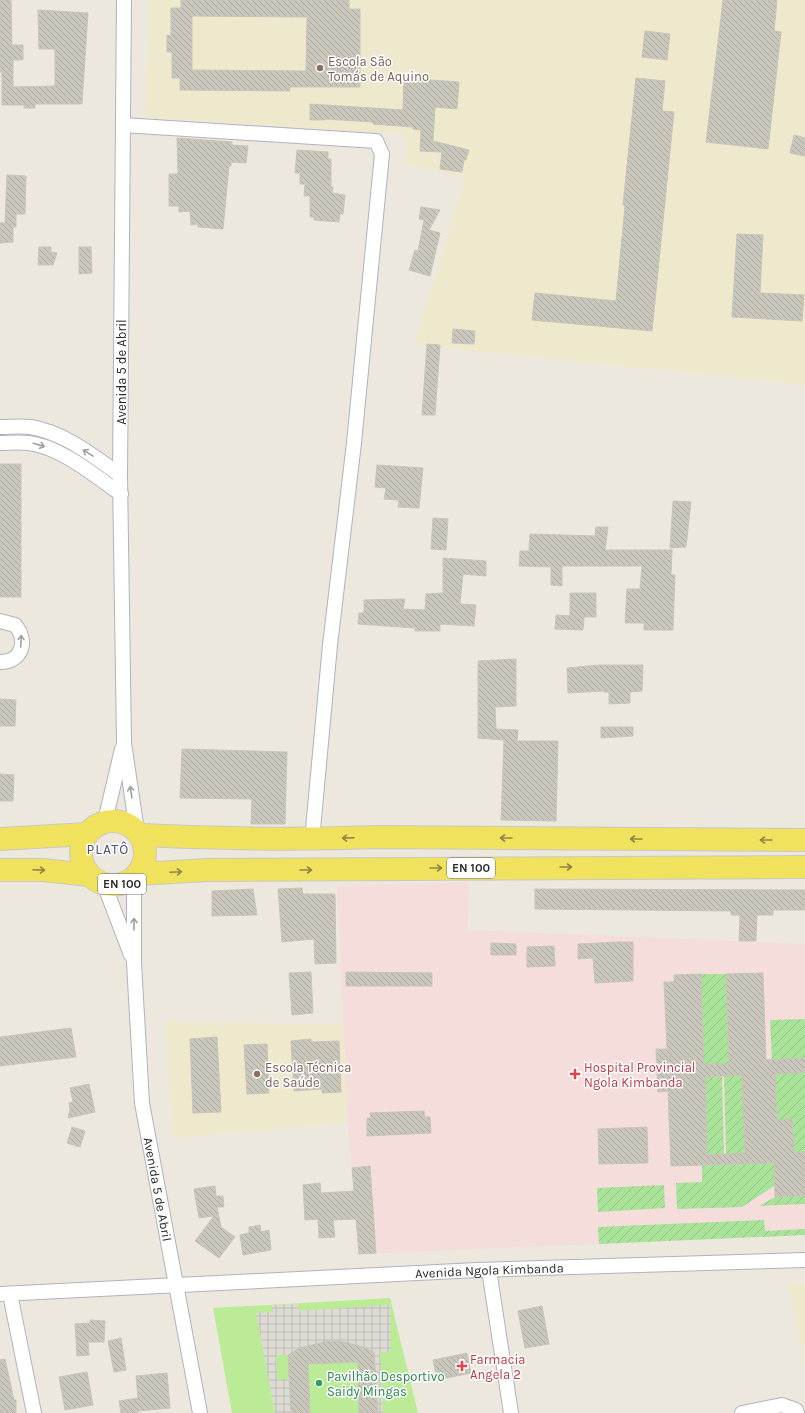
<svg xmlns="http://www.w3.org/2000/svg" width="805" height="1413" font-family="Karla,sans-serif">
<style>
.education{fill:#eee8cd}
.medical{fill:#f4dddb}
.garden{fill:url(#garden-furrows)}
.pitch{fill:#bbeb96}
.plaza{fill:url(#plaza-grid)}
.building{fill:url(#building-back-hatch);stroke:#c8c5b7;fill-rule:evenodd}
.lines{fill:none;stroke-linecap:round;stroke-linejoin:round}
.street-casing{stroke:#b1b2bf;stroke-width:16}
.primary-casing{stroke:#c8c8c8;stroke-width:24}
.street{stroke:#fff;stroke-width:14}
.primary{stroke:#f1e25e;stroke-width:22}
.oneway{stroke:#a0a0a0}
.oneway2{stroke:#8e8644}
.education-dot{fill:#8d6e63;stroke:#fff;stroke-width:1.5}
.health-dot{fill:#e0444e;stroke:#fff;stroke-width:1.5}
.leisure-dot{fill:#2e9e5b;stroke:#fff;stroke-width:1.5}
.labels{text-anchor:middle;stroke-width:3;stroke-linejoin:round;paint-order:stroke}
.shield{fill:#fff;stroke:#6b6b6b;stroke-width:1}
.shield-label{font-size:12px;font-weight:bold;fill:#2b2b2b}
.education-label{font-size:13px;fill:#785e54;stroke:#fff;text-anchor:start}
.street-label{font-size:13px;fill:#2b2b2b;stroke:#fff}
.health-label{font-size:13px;fill:#be3a42;stroke:#fff;text-anchor:start}
.leisure-label{font-size:13px;fill:#27864d;stroke:#fff;text-anchor:start}
.neighbourhood-label{font-size:14px;letter-spacing:1px;fill:#4b4d7c;stroke:#fff}
</style>
<defs>
<pattern id="garden-furrows" width="10" height="10" patternUnits="userSpaceOnUse"><rect width="10" height="10" fill="#a9e39a"/><path d="M-1 1l2-2M0 10L10 0M9 11l2-2" fill="none" stroke="#92c385"/></pattern>
<pattern id="plaza-grid" width="8" height="8" patternUnits="userSpaceOnUse"><rect width="8" height="8" fill="#dddbd4"/><path d="M0 4h8M4 0v8" fill="none" stroke="#bebcb6"/></pattern>
<pattern id="building-back-hatch" width="6" height="6" patternUnits="userSpaceOnUse"><rect width="6" height="6" fill="#c9c6bc"/><path d="M-1 5l2 2M0 0l6 6M5-1l2 2" fill="none" stroke="#adaaa2"/></pattern>
</defs>
<rect width="100%" height="100%" fill="#ede8dd"/>
<g class="education">
<path d="M 149,0 L 805,0 L 805,385 L 414,345 L 465,178 L 405,164 L 407,135 L 145,117 Z"/>
<path d="M 165,1021 L 343,1025 L 348,1123 L 173,1138 Z"/>
<path d="M 805,1283 L 805,1365 L 788,1284 Z"/>
</g>
<path class="medical" d="M 469,882 L 467,930 L 805,944 L 805,1235 L 359,1254 L 348,1123 L 337,886 Z"/>
<g class="garden">
<path d="M 701,974 L 726,974 L 729,1064 L 704,1064 Z"/>
<path d="M 805,1019 L 805,1058 L 772,1060 L 770,1020 Z"/>
<path d="M 805,1072 L 805,1152 L 774,1153 L 777,1120 L 775,1074 Z"/>
<path d="M 742,1075 L 745,1153 L 726,1154 L 724,1076 Z"/>
<path d="M 722,1076 L 724,1154 L 707,1155 L 705,1077 Z"/>
<path d="M 774,1163 L 774,1186 L 742,1207 L 677,1209 L 676,1183 L 702,1182 L 702,1165 Z"/>
<path d="M 664,1185 L 665,1208 L 598,1212 L 597,1188 Z"/>
<path d="M 805,1196 L 805,1204 L 759,1206 L 775,1197 Z"/>
<path d="M 764,1220 L 765,1231 L 805,1229 L 805,1235 L 599,1244 L 598,1227 Z"/>
</g>
<path class="pitch" d="M 390,1298 L 418,1413 L 232,1413 L 213,1308 Z"/>
<path class="plaza" d="M 298,1304 L 299,1311 L 390,1305 L 390,1352 L 380,1352 L 383,1413 L 378,1413 L 374,1352 L 360,1346 L 345,1342 L 328,1341 L 300,1348 L 288,1355 L 276,1355 L 277,1380 L 289,1379 L 291,1413 L 275,1413 L 256,1313 L 273,1312 L 272,1305 Z"/>
<g class="building">
<path d="M 0,0 L 11,0 L 12,45 L 23,45 L 23,60 L 13,60 L 13,87 L 55,86 L 55,49 L 39,49 L 38,10 L 88,13 L 82,104 L 35,104 L 35,108 L 24,108 L 24,105 L 2,105 L 2,72 L 0,72 Z"/>
<path d="M 181,0 L 349,0 L 349,9 L 360,9 L 360,87 L 290,87 L 290,91 L 180,90 L 180,78 L 172,78 L 172,52 L 167,52 L 167,35 L 171,36 L 171,8 L 181,8 ZM 192,16 L 307,17 L 306,71 L 192,70 Z"/>
<path d="M 723,0 L 777,0 L 774,31 L 781,32 L 768,149 L 706,142 Z"/>
<path d="M 645,31 L 670,34 L 667,60 L 642,57 Z"/>
<path d="M 404,78 L 459,82 L 457,109 L 435,107 L 433,141 L 469,150 L 466,160 L 464,160 L 462,172 L 440,169 L 442,152 L 420,151 L 421,130 L 413,129 L 413,127 L 373,124 L 373,122 L 325,119 L 325,120 L 310,120 L 310,104 L 403,110 Z"/>
<path d="M 636,78 L 665,81 L 662,111 L 674,112 L 652,331 L 532,320 L 535,293 L 616,301 L 625,205 L 623,205 Z"/>
<path d="M 794,135 L 805,138 L 805,156 L 790,153 Z"/>
<path d="M 177,138 L 232,142 L 232,145 L 248,146 L 246,163 L 231,162 L 231,166 L 229,166 L 223,229 L 198,227 L 198,224 L 191,225 L 190,211 L 179,212 L 179,206 L 169,206 L 169,174 L 178,174 Z"/>
<path d="M 297,150 L 328,152 L 328,159 L 331,159 L 331,187 L 333,187 L 332,193 L 345,195 L 343,214 L 340,214 L 339,222 L 314,220 L 314,217 L 310,217 L 310,196 L 304,196 L 305,184 L 300,184 L 300,173 L 295,173 Z"/>
<path d="M 7,175 L 26,176 L 25,214 L 16,214 L 16,227 L 13,227 L 13,242 L 0,243 L 0,223 L 5,223 Z"/>
<path d="M 421,207 L 440,210 L 429,230 L 440,233 L 430,276 L 409,270 L 415,250 L 418,251 L 424,220 L 419,219 Z"/>
<path d="M 737,234 L 763,235 L 760,293 L 804,295 L 802,321 L 732,317 Z"/>
<path d="M 39,247 L 51,247 L 51,252 L 57,253 L 53,265 L 38,265 Z"/>
<path d="M 79,247 L 91,247 L 92,273 L 79,274 Z"/>
<path d="M 453,329 L 475,331 L 474,344 L 452,343 Z"/>
<path d="M 427,344 L 440,345 L 435,415 L 422,415 Z"/>
<rect x="0" y="464" width="21" height="133"/>
<path d="M 377,465 L 423,468 L 419,508 L 398,507 L 399,500 L 384,499 L 386,488 L 375,487 Z"/>
<path d="M 673,501 L 691,502 L 686,547 L 670,548 Z"/>
<path d="M 433,518 L 448,519 L 446,550 L 431,549 Z"/>
<path d="M 596,527 L 608,527 L 605,550 L 672,550 L 671,575 L 675,575 L 673,630 L 644,630 L 644,623 L 625,623 L 627,589 L 640,589 L 642,566 L 562,566 L 562,586 L 551,585 L 551,567 L 519,566 L 520,551 L 529,551 L 530,534 L 595,536 Z"/>
<path d="M 443,558 L 486,561 L 486,576 L 463,574 L 460,604 L 476,605 L 474,626 L 440,624 L 440,631 L 415,631 L 415,628 L 358,624 L 359,613 L 364,613 L 364,600 L 405,599 L 403,609 L 425,610 L 426,594 L 443,593 Z"/>
<path d="M 570,593 L 596,593 L 596,617 L 584,617 L 583,630 L 555,629 L 556,615 L 570,616 Z"/>
<path d="M 516,659 L 516,706 L 495,707 L 496,729 L 518,730 L 517,741 L 558,741 L 556,821 L 501,820 L 504,740 L 478,738 L 478,661 Z"/>
<path d="M 599,665 L 643,665 L 642,691 L 630,692 L 630,703 L 609,704 L 609,692 L 604,692 L 604,691 L 568,693 L 567,668 Z"/>
<path d="M 0,699 L 16,700 L 15,726 L 0,726 Z"/>
<path d="M 601,727 L 633,727 L 633,736 L 601,738 Z"/>
<path d="M 182,749 L 287,752 L 285,824 L 251,824 L 252,799 L 180,798 Z"/>
<path d="M 0,774 L 14,775 L 13,801 L 0,801 Z"/>
<path d="M 302,888 L 303,894 L 335,894 L 336,963 L 315,964 L 314,939 L 282,942 L 278,889 Z"/>
<path d="M 253,889 L 257,915 L 212,916 L 212,891 Z"/>
<path d="M 535,889 L 805,890 L 805,910 L 773,910 L 773,915 L 757,915 L 756,941 L 739,941 L 740,915 L 731,915 L 731,911 L 535,909 Z"/>
<path d="M 618,942 L 633,942 L 633,981 L 595,983 L 593,958 L 578,959 L 578,944 Z"/>
<path d="M 491,943 L 516,944 L 516,955 L 491,955 Z"/>
<path d="M 554,946 L 555,966 L 527,967 L 527,947 Z"/>
<path d="M 311,972 L 313,1013 L 292,1015 L 289,973 Z"/>
<path d="M 346,972 L 432,973 L 432,986 L 346,986 Z"/>
<path d="M 763,973 L 766,1060 L 805,1058 L 805,1072 L 775,1074 L 777,1120 L 792,1119 L 794,1152 L 805,1152 L 805,1196 L 775,1197 L 774,1163 L 671,1166 L 668,1091 L 658,1092 L 656,1049 L 667,1049 L 664,982 L 674,982 L 674,975 L 701,974 L 704,1064 L 729,1064 L 726,974 ZM 742,1075 L 745,1153 L 707,1155 L 705,1077 Z"/>
<path d="M 71,1028 L 76,1057 L 0,1066 L 0,1037 Z"/>
<path d="M 217,1037 L 221,1112 L 193,1113 L 190,1039 Z"/>
<path d="M 311,1039 L 311,1042 L 339,1041 L 341,1092 L 322,1093 L 322,1089 L 294,1091 L 291,1041 Z"/>
<path d="M 267,1044 L 269,1093 L 247,1094 L 244,1045 Z"/>
<path d="M 89,1084 L 95,1112 L 68,1118 L 70,1109 L 69,1103 L 73,1102 L 70,1088 Z"/>
<path d="M 424,1111 L 425,1117 L 430,1117 L 431,1133 L 367,1136 L 367,1118 L 371,1118 L 370,1113 Z"/>
<path d="M 72,1127 L 85,1131 L 80,1147 L 67,1143 Z"/>
<path d="M 647,1127 L 648,1163 L 599,1164 L 598,1129 Z"/>
<path d="M 370,1166 L 376,1253 L 359,1254 L 356,1219 L 333,1220 L 335,1237 L 319,1238 L 318,1219 L 305,1220 L 303,1185 L 320,1183 L 321,1193 L 354,1191 L 352,1168 Z"/>
<path d="M 215,1186 L 216,1196 L 223,1196 L 224,1207 L 217,1207 L 221,1227 L 235,1237 L 219,1258 L 195,1241 L 214,1216 L 199,1218 L 194,1189 Z"/>
<path d="M 260,1225 L 261,1232 L 269,1230 L 271,1250 L 243,1255 L 240,1235 L 249,1233 L 249,1227 Z"/>
<path d="M 542,1306 L 549,1344 L 525,1348 L 518,1311 Z"/>
<path d="M 90,1320 L 105,1321 L 104,1342 L 88,1342 L 89,1355 L 77,1356 L 75,1324 L 90,1323 Z"/>
<path d="M 121,1338 L 126,1370 L 114,1372 L 108,1341 Z"/>
<path d="M 328,1341 L 345,1342 L 360,1346 L 374,1352 L 378,1413 L 359,1413 L 358,1362 L 308,1364 L 310,1413 L 291,1413 L 288,1355 L 300,1348 Z"/>
<path d="M 467,1353 L 471,1373 L 437,1380 L 433,1360 Z"/>
<path d="M 5,1359 L 14,1400 L 16,1400 L 16,1413 L 0,1413 L 0,1360 Z"/>
<path d="M 87,1372 L 93,1405 L 65,1410 L 59,1377 Z"/>
<path d="M 167,1373 L 170,1408 L 138,1411 L 138,1413 L 121,1413 L 119,1401 L 138,1398 L 136,1376 Z"/>
</g>
<g class="lines">
<defs>
<g id="street">
<path d="M 124,0 L 120,475 L 124,743 L 137,831"/>
<path d="M 123,125 L 376,141 L 382,154 L 354,443 L 330,645 L 312,840"/>
<path d="M 0,427 C 10,427 21,426 31,427 C 65,433 93,456 120,475"/>
<path d="M 0,443 C 9,443 19,442 28,443 C 60,446 95,476 121,494"/>
<path d="M 0,621 L 15,625 C 28,640 23,662 0,662"/>
<path d="M 105,821 L 122,749"/>
<path id="s1" d="M 134,878 L 134,963 L 142,1103 L 200,1413"/>
<path d="M 104,884 L 131,955"/>
<path d="M 489,1270 L 511,1413"/>
<path id="s2" d="M 0,1294 L 477,1270 L 805,1260"/>
<path d="M 10,1294 L 34,1413"/>
<path d="M 742,1413 L 782,1405 L 796,1410 L 797,1413"/>
</g>
<g id="primary">
<circle cx="113" cy="853" r="32"/>
<path d="M 141,835 C 220,839 299,840 378,837 L 805,840"/>
<path d="M 0,839 L 87,834"/>
<path d="M 0,870 L 42,870 L 90,875"/>
<path d="M 137,874 L 208,870 L 805,867"/>
</g>
</defs>
<use href="#street" class="street-casing"/>
<use href="#primary" class="primary-casing"/>
<use href="#street" class="street"/>
<use href="#primary" class="primary"/>
</g>
<defs><path id="oneway-shaft" d="M-6 0H5M1.5-3L5.5 0L1.5 3" fill="none" stroke-width="1.6" stroke-linecap="round" stroke-linejoin="round"/></defs>
<g class="oneway">
<use href="#oneway-shaft" transform="translate(39 445) rotate(16)"/>
<use href="#oneway-shaft" transform="translate(88 453) rotate(-148)"/>
<use href="#oneway-shaft" transform="translate(21 641) rotate(-88)"/>
<use href="#oneway-shaft" transform="translate(131 792) rotate(-99)"/>
<use href="#oneway-shaft" transform="translate(134 924) rotate(-90)"/>
</g>
<g class="oneway2">
<use href="#oneway-shaft" transform="translate(348 838) rotate(178)"/>
<use href="#oneway-shaft" transform="translate(506 838) rotate(-180)"/>
<use href="#oneway-shaft" transform="translate(636 839) rotate(-180)"/>
<use href="#oneway-shaft" transform="translate(766 840) rotate(-180)"/>
<use href="#oneway-shaft" transform="translate(566 867)"/>
<use href="#oneway-shaft" transform="translate(436 868)"/>
<use href="#oneway-shaft" transform="translate(39 870) rotate(2)"/>
<use href="#oneway-shaft" transform="translate(306 870)"/>
<use href="#oneway-shaft" transform="translate(176 872) rotate(-3)"/>
</g>
<g class="education-dot">
<circle cx="320" cy="68" r="4"/>
<circle cx="257" cy="1074" r="4"/>
</g>
<g class="health-dot">
<path d="M573 1068h4v4h4v4h-4v4h-4v-4h-4v-4h4z"/>
<path d="M460 1360h4v4h4v4h-4v4h-4v-4h-4v-4h4z"/>
</g>
<circle class="leisure-dot" cx="319" cy="1383" r="4"/>
<g class="labels">
<g class="shield">
<rect x="447" y="858" width="48" height="20" rx="3"/>
<rect x="98" y="874" width="48" height="20" rx="3"/>
</g>
<g class="shield-label">
<text x="471" y="872">EN 100</text>
<text x="122" y="888">EN 100</text>
</g>
<g class="education-label">
<text x="328" y="66">Escola São<tspan x="328" dy="15">Tomás de Aquino</tspan></text>
<text x="265" y="1072">Escola Técnica<tspan x="265" dy="15">de Saúde</tspan></text>
</g>
<g class="street-label">
<text transform="translate(121 372) rotate(-90)" y="5">Avenida 5 de Abril</text>
<text dy="5" stroke="none"><textPath href="#s1" startOffset="313">Avenida 5 de Abril</textPath></text>
<text dy="5" stroke="none"><textPath href="#s2" startOffset="490">Avenida Ngola Kimbanda</textPath></text>
</g>
<g class="health-label">
<text x="584" y="1072">Hospital Provincial<tspan x="584" dy="15">Ngola Kimbanda</tspan></text>
<text x="470" y="1364">Farmacia<tspan x="470" dy="15">Angela 2</tspan></text>
</g>
<g class="leisure-label">
<text x="327" y="1381">Pavilhão Desportivo<tspan x="327" dy="15">Saidy Mingas</tspan></text>
</g>
<g class="neighbourhood-label">
<text x="108" y="854">PLATÔ</text>
</g>
</g>
</svg>
